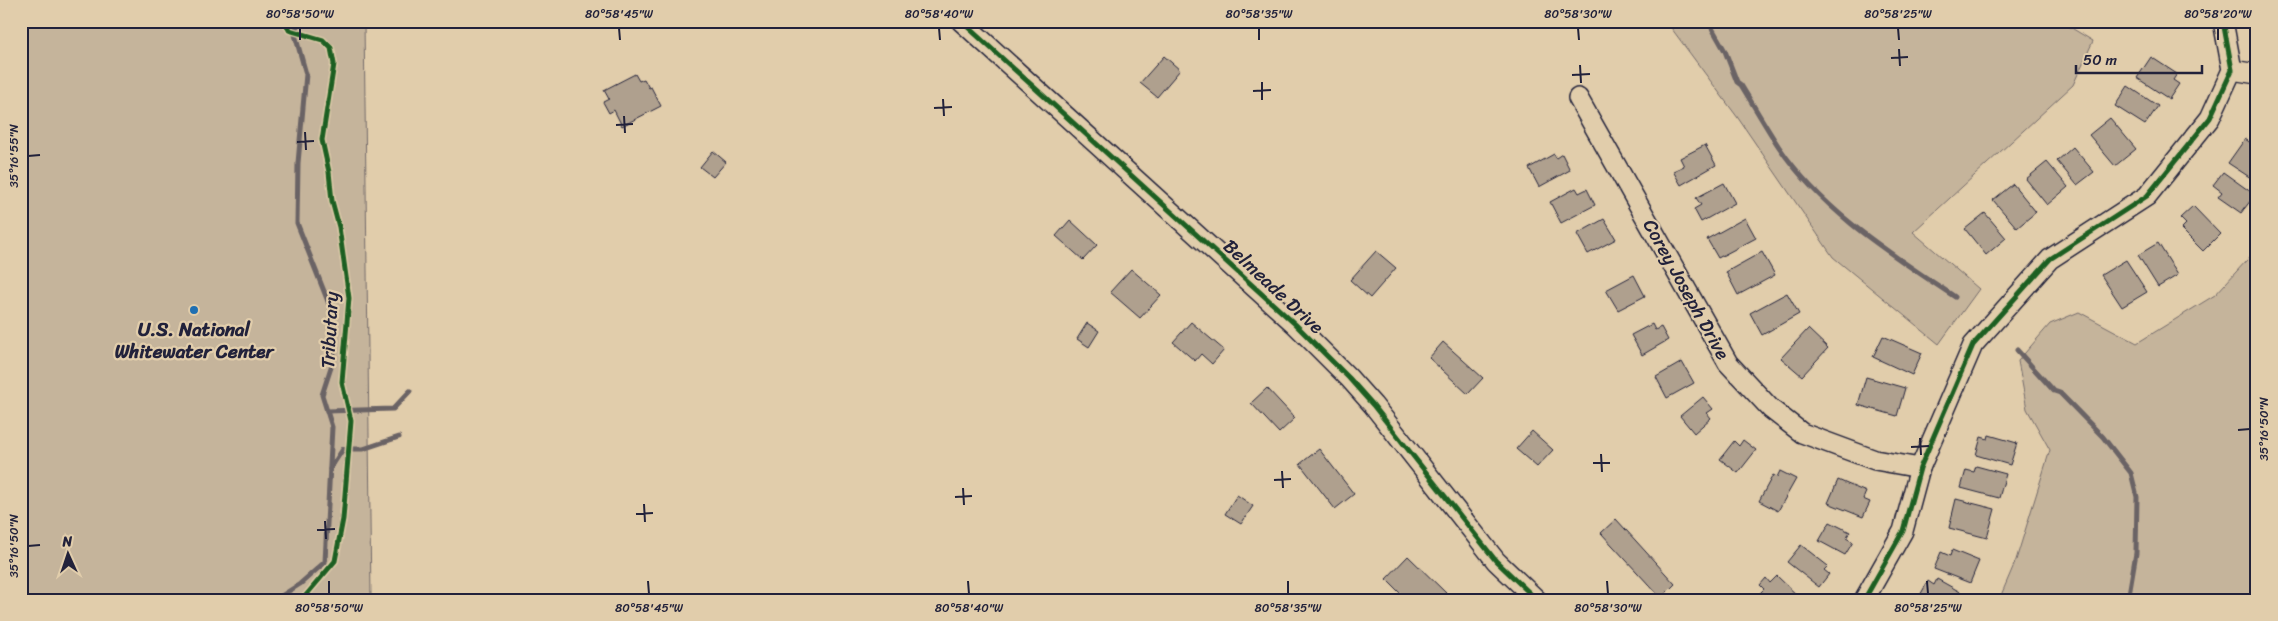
<svg xmlns="http://www.w3.org/2000/svg" width="2278" height="621" font-family="Sriracha,sans-serif">
<style>
.green{fill:#c5b49b;stroke:#746b6b}
.lines{fill:none;stroke-linecap:round;stroke-linejoin:round}
.stream{stroke:#6b6365;stroke-width:5}
.building{fill:#afa08e;stroke:#22223b}
.minor-casing{stroke:#22223b;stroke-width:22}
.minor{stroke:#e1cdab;stroke-width:19}
.cycleway-casing{stroke:#e1cdab;stroke-width:8}
.cycleway{stroke:#1b5e20;stroke-width:5}
.ticks{fill:none;stroke:#22223b;stroke-width:2}
.poi-dot{fill:#1f6fb2;stroke:#e1cdab;stroke-width:2}
.labels{text-anchor:middle;stroke-width:4.5;stroke-linejoin:round;paint-order:stroke}
.street-label{font-size:19px;fill:#22223b;stroke:#e1cdab}
.poi-label{font-size:19px;font-weight:bold;fill:#22223b;stroke:#e1cdab}
.neatline{fill:none;stroke:#22223b;stroke-width:2}
.ticks-label{font-size:12px;text-anchor:middle;fill:#22223b}
</style>
<rect width="100%" height="100%" fill="#e1cdab"/>
<filter id="ink" filterUnits="userSpaceOnUse"><feTurbulence type="fractalNoise" baseFrequency=".02" numOctaves="2"/><feDisplacementMap in="SourceGraphic" scale="10" xChannelSelector="R" yChannelSelector="G"/><feConvolveMatrix kernelMatrix="1 2 1 2 8 2 1 2 1" color-interpolation-filters="sRGB"/></filter>
<g filter="url(#ink)">
<g class="green">
<path d="M 21,21 L 364,21 L 371,600 L 21,600 Z"/>
<path d="M 1666,21 L 2060,21 L 2093,41 L 2073,85 L 1913,232 L 1979,289 L 1939,344 L 1833,257 L 1738,118 Z"/>
<path d="M 2257,249 L 2257,600 L 1999,600 L 2016,560 L 2050,450 L 2027,409 L 2018,361 L 2050,324 L 2079,312 L 2137,343 L 2215,295 Z"/>
</g>
<g class="lines">
<g class="stream">
<path d="M 1708,21 L 1725,51 L 1737,82 L 1741,85 C 1754,106 1766,127 1779,147 C 1823,212 1891,254 1955,297"/>
<path d="M 2017,350 L 2054,391 L 2060,393 L 2103,437 L 2131,473 L 2137,497 L 2136,553 L 2128,600"/>
<path d="M 327,411 L 393,409 L 410,391"/>
<path d="M 330,469 L 343,449 L 363,449 L 399,437"/>
<path d="M 275,600 L 300,584 L 325,562 L 332,427 L 322,395 L 334,358 L 333,314 L 297,223 L 298,163 L 306,74 L 294,31 L 300,21"/>
</g>
</g>
<g class="building">
<path d="M 1164,56 L 1180,70 L 1157,97 L 1140,83 Z"/>
<path d="M 2151,57 L 2177,74 L 2173,80 L 2179,84 L 2169,99 L 2137,78 Z"/>
<path d="M 635,74 L 639,81 L 644,79 L 649,88 L 651,87 L 661,106 L 622,126 L 614,110 L 609,113 L 603,102 L 609,99 L 604,90 Z"/>
<path d="M 2128,86 L 2158,106 L 2145,125 L 2115,106 Z"/>
<path d="M 2110,118 L 2136,149 L 2115,166 L 2089,135 Z"/>
<path d="M 2245,139 L 2257,147 L 2257,182 L 2228,163 Z"/>
<path d="M 1705,145 L 1716,165 L 1681,185 L 1673,171 L 1684,166 L 1680,158 Z"/>
<path d="M 2073,147 L 2094,172 L 2077,185 L 2057,161 Z"/>
<path d="M 713,151 L 726,162 L 713,177 L 700,167 Z"/>
<path d="M 1554,154 L 1556,158 L 1562,154 L 1570,170 L 1539,187 L 1529,168 Z"/>
<path d="M 2047,162 L 2068,187 L 2047,205 L 2026,179 Z"/>
<path d="M 2223,172 L 2255,195 L 2241,213 L 2218,197 L 2222,192 L 2213,185 Z"/>
<path d="M 1724,183 L 1735,203 L 1701,222 L 1694,209 L 1701,205 L 1696,198 Z"/>
<path d="M 2013,184 L 2036,212 L 2017,228 L 1993,200 Z"/>
<path d="M 1576,188 L 1579,193 L 1587,189 L 1595,205 L 1561,223 L 1550,202 Z"/>
<path d="M 2193,206 L 2220,234 L 2203,251 L 2181,229 L 2186,224 L 2180,218 Z"/>
<path d="M 1985,213 L 2006,238 L 1986,255 L 1965,229 Z"/>
<path d="M 1745,218 L 1756,238 L 1718,258 L 1707,239 Z"/>
<path d="M 1604,219 L 1616,239 L 1588,254 L 1577,234 Z"/>
<path d="M 1070,220 L 1097,245 L 1083,260 L 1056,236 Z"/>
<path d="M 2158,243 L 2178,275 L 2158,287 L 2138,255 Z"/>
<path d="M 1376,251 L 1396,268 L 1370,298 L 1350,280 Z"/>
<path d="M 1762,252 L 1775,275 L 1738,295 L 1726,272 Z"/>
<path d="M 2126,260 L 2147,292 L 2122,307 L 2101,275 Z"/>
<path d="M 1131,269 L 1161,295 L 1140,318 L 1110,292 Z"/>
<path d="M 1634,275 L 1645,296 L 1618,310 L 1606,290 Z"/>
<path d="M 1787,293 L 1799,314 L 1762,335 L 1750,313 Z"/>
<path d="M 1191,322 L 1224,350 L 1212,364 L 1201,354 L 1195,361 L 1173,342 Z"/>
<path d="M 1087,323 L 1099,331 L 1089,347 L 1077,339 Z"/>
<path d="M 1652,324 L 1655,330 L 1661,327 L 1668,340 L 1642,355 L 1631,335 Z"/>
<path d="M 1808,329 L 1828,348 L 1802,376 L 1781,358 Z"/>
<path d="M 1883,336 L 1922,353 L 1912,375 L 1873,357 Z"/>
<path d="M 1443,342 L 1483,378 L 1468,394 L 1429,358 Z"/>
<path d="M 1682,362 L 1694,383 L 1667,398 L 1656,377 Z"/>
<path d="M 1866,377 L 1905,388 L 1897,416 L 1858,405 Z"/>
<path d="M 1267,388 L 1295,418 L 1279,433 L 1251,403 Z"/>
<path d="M 1703,397 L 1713,409 L 1707,413 L 1711,418 L 1694,433 L 1680,416 Z"/>
<path d="M 1532,431 L 1553,450 L 1537,467 L 1516,449 Z"/>
<path d="M 1989,435 L 2017,443 L 2010,465 L 1976,455 L 1981,437 L 1988,439 Z"/>
<path d="M 1743,440 L 1756,450 L 1738,473 L 1720,459 L 1734,441 L 1739,446 Z"/>
<path d="M 1319,449 L 1354,494 L 1335,509 L 1300,464 Z"/>
<path d="M 1976,466 L 2006,474 L 1999,498 L 1961,488 L 1966,470 L 1974,472 Z"/>
<path d="M 1780,471 L 1796,479 L 1778,511 L 1759,501 L 1773,475 L 1777,477 Z"/>
<path d="M 1838,480 L 1866,492 L 1863,499 L 1870,502 L 1863,517 L 1828,503 Z"/>
<path d="M 1237,495 L 1253,506 L 1241,524 L 1225,514 Z"/>
<path d="M 1956,499 L 1995,509 L 1987,538 L 1949,528 Z"/>
<path d="M 1616,519 L 1675,584 L 1661,598 L 1601,533 Z"/>
<path d="M 1830,522 L 1850,532 L 1846,538 L 1853,542 L 1845,555 L 1819,541 Z"/>
<path d="M 1801,545 L 1828,566 L 1824,570 L 1829,574 L 1819,587 L 1787,562 Z"/>
<path d="M 1952,550 L 1979,561 L 1970,583 L 1934,569 L 1941,552 L 1950,556 Z"/>
<path d="M 1408,556 L 1446,593 L 1439,600 L 1407,600 L 1386,579 Z"/>
<path d="M 1777,576 L 1802,600 L 1759,600 L 1756,597 L 1764,589 L 1760,585 L 1766,578 L 1770,583 Z"/>
<path d="M 1937,579 L 1964,594 L 1960,600 L 1918,599 L 1928,581 L 1934,585 Z"/>
</g>
<g class="lines">
<defs>
<g id="minor">
<path d="M 961,21 L 1295,324 L 1349,378 L 1373,405 L 1496,561 L 1537,600"/>
<path d="M 2232,70 L 2257,74"/>
<path d="M 1578,98 L 1728,363 L 1771,409 L 1802,433 L 1875,460 L 1920,468"/>
<path d="M 1864,600 L 1903,531 L 1920,468 L 1973,345 L 2050,259 L 2147,196 L 2210,118 L 2232,70 L 2223,21"/>
</g>
</defs>
<use href="#minor" class="minor-casing"/>
<use href="#minor" class="minor"/>
<defs>
<g id="cycleway">
<path d="M 285,21 L 289,30 L 323,40 L 331,48 L 334,64 L 322,140 L 329,172 L 332,201 L 339,227 L 349,298 L 342,382 L 351,421 L 343,519 L 335,561 L 302,600"/>
<path d="M 961,21 L 1295,324 L 1349,378 L 1373,405 L 1496,561 L 1537,600"/>
<path d="M 1864,600 L 1903,531 L 1920,468 L 1973,345 L 2050,259 L 2147,196 L 2210,118 L 2232,70 L 2223,21"/>
</g>
</defs>
<use href="#cycleway" class="cycleway-casing"/>
<use href="#cycleway" class="cycleway"/>
</g>
</g>
<path class="ticks" d="M 300,28 L 300,40M 619,28 L 620,40M 939,28 L 940,40M 1259,28 L 1259,40M 1578,28 L 1579,40M 1898,28 L 1899,40M 2218,28 L 2218,40M 1899,49 L 1900,66M 1891,58 L 1908,57M 1580,65 L 1581,83M 1572,75 L 1590,74M 1262,82 L 1262,100M 1253,91 L 1271,90M 943,99 L 944,116M 934,108 L 952,107M 624,116 L 625,133M 616,125 L 633,124M 305,132 L 306,150M 297,142 L 314,141M 28,156 L 40,155M 2238,430 L 2250,429M 1920,438 L 1921,455M 1911,447 L 1929,446M 1601,454 L 1602,472M 1593,463 L 1610,463M 1282,471 L 1283,488M 1274,480 L 1291,479M 963,488 L 964,505M 955,497 L 972,496M 644,504 L 645,522M 636,514 L 653,513M 325,521 L 326,539M 317,530 L 335,529M 28,546 L 40,545M 329,581 L 329,594M 648,581 L 649,594M 968,581 L 969,594M 1288,581 L 1288,594M 1607,581 L 1608,594M 1927,581 L 1928,594"/>
<circle class="poi-dot" cx="194" cy="310" r="5"/>
<g class="labels">
<g class="street-label">
<text transform="translate(1274 286) rotate(43)" y="7">Belmeade Drive</text>
<text transform="translate(1687 289) rotate(61)" y="7">Corey Joseph Drive</text>
<text transform="translate(329 330) rotate(-87)" y="7">Tributary</text>
</g>
<g class="poi-label">
<text x="194" y="336">U.S. National<tspan x="194" dy="22">Whitewater Center</tspan></text>
</g>
</g>
<rect width="2278" height="621" fill="none" stroke="#e1cdab" stroke-width="55"/>
<g transform="translate(68 554) rotate(357)" stroke="#e1cdab" stroke-width="4" paint-order="stroke">
<path d="M0-4L9 19L0 12L-9 19Z" fill="#22223b"/>
<text y="-8" font-size="14" font-weight="bold" text-anchor="middle" fill="#22223b">N</text>
</g>
<path d="M2076 65v8h126v-8" fill="none" stroke="#22223b" stroke-width="2.5"/>
<text x="2083" y="65" font-size="15" fill="#22223b" stroke="#e1cdab" stroke-width="4" paint-order="stroke">50 m</text>
<rect x="28" y="28" width="2222" height="566" class="neatline"/>
<g class="ticks-label">
<text x="300" y="18">80°58'50"W</text>
<text x="619" y="18">80°58'45"W</text>
<text x="939" y="18">80°58'40"W</text>
<text x="1259" y="18">80°58'35"W</text>
<text x="1578" y="18">80°58'30"W</text>
<text x="1898" y="18">80°58'25"W</text>
<text x="2218" y="18">80°58'20"W</text>
<text transform="translate(14 156) rotate(-90)" y="4">35°16'55"N</text>
<text transform="translate(2264 429) rotate(-90)" y="4">35°16'50"N</text>
<text transform="translate(14 546) rotate(-90)" y="4">35°16'50"N</text>
<text x="329" y="612">80°58'50"W</text>
<text x="649" y="612">80°58'45"W</text>
<text x="969" y="612">80°58'40"W</text>
<text x="1288" y="612">80°58'35"W</text>
<text x="1608" y="612">80°58'30"W</text>
<text x="1928" y="612">80°58'25"W</text>
</g>
</svg>
